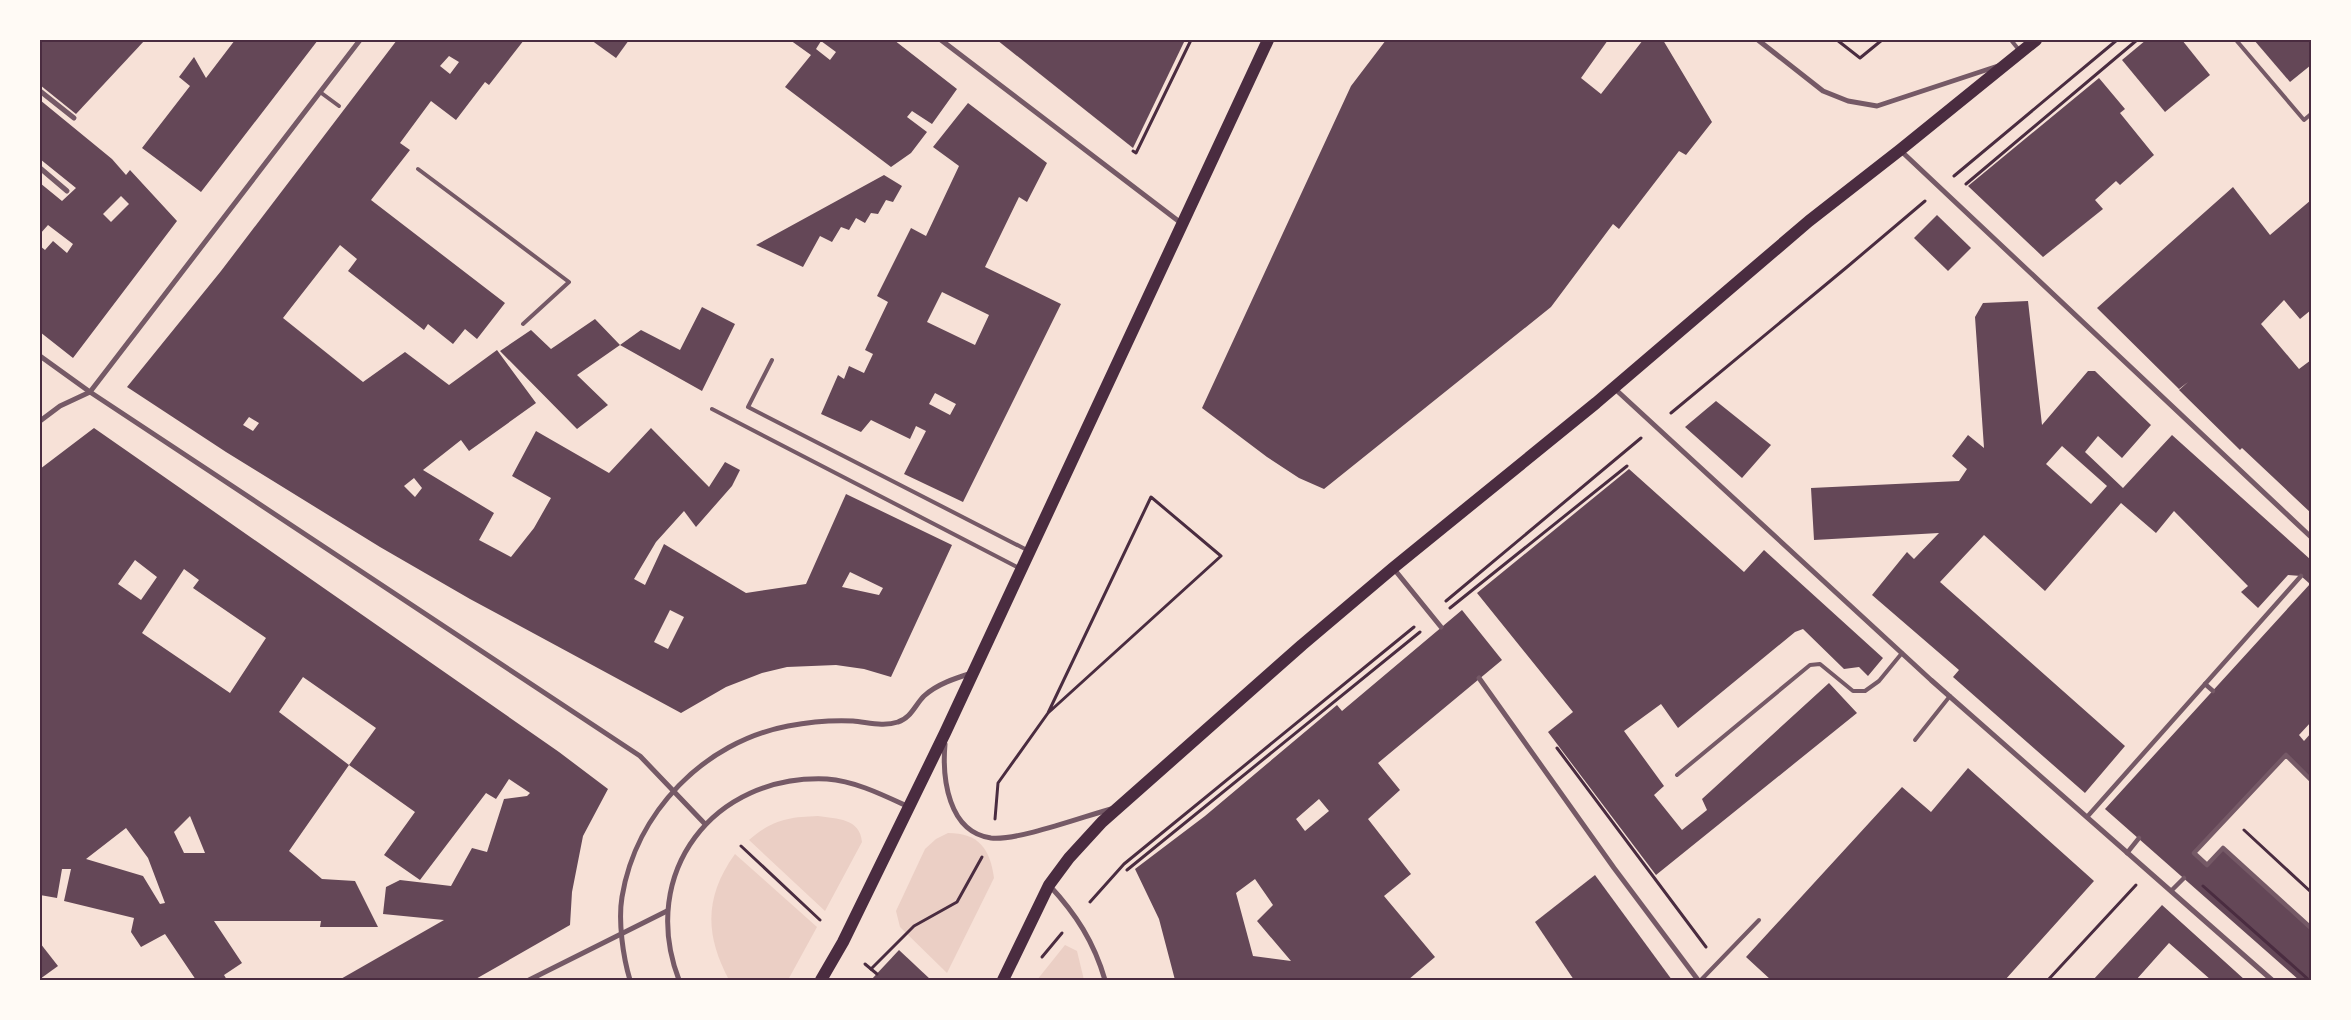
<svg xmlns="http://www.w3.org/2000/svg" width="2351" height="1020" font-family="Cabin,sans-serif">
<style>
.green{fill:#ebcfc5}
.building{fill:#644757;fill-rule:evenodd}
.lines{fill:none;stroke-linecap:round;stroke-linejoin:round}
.path{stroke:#4a2c40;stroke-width:3}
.service{stroke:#755966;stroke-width:4}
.pedestrian{stroke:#755966;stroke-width:4.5}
.minor{stroke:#755966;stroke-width:5}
.primary{stroke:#4a2c40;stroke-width:12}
.neatline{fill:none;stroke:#4a2c40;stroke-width:2}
</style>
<rect width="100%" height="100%" fill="#f7e1d7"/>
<g class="green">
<path d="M 818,816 C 837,819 860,818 862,842 L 825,911 L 749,840 C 772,820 788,817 818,816 Z"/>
<path d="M 948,833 C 979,833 990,849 994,878 L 947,973 L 900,927 L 896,911 L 925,849 L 936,839 Z"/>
<path d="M 735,854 L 817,927 L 788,980 L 729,980 C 705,935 704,897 735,854 Z"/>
<path d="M 1065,945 L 1077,951 L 1084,980 L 1037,980 Z"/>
</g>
<g class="building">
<path d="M 40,40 L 145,40 L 76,114 L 40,85 Z"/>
<path d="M 235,40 L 318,40 L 201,192 L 142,148 L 190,86 L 179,77 L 194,57 L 206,78 Z"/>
<path d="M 397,40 L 524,40 L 489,85 L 485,82 L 456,120 L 431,101 L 400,143 L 410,150 L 371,200 L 505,303 L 477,339 L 465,329 L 453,344 L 428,324 L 424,330 L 348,271 L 357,259 L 340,245 L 283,318 L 363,382 L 405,352 L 449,385 L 497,350 L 536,403 L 469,451 L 461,440 L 423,470 L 494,513 L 479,540 L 511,557 L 534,528 L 551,498 L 512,476 L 536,431 L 609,473 L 651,428 L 709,487 L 725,462 L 740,470 L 732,486 L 696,527 L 684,511 L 656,542 L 634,579 L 645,585 L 664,544 L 746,593 L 806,584 L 846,494 L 952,545 L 891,677 L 864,669 L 836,665 L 787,667 L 762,673 L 726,687 L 681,713 L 470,599 L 380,547 L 226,452 L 127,387 L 221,271 ZM 449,56 L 459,62 L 450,74 L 440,66 ZM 249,417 L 259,423 L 253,431 L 243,425 ZM 414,478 L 422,488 L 415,497 L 404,486 ZM 850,572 L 883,588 L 879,595 L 842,587 ZM 670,610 L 684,617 L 668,649 L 654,642 Z"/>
<path d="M 591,40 L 629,40 L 616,58 Z"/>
<path d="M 790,40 L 894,40 L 957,89 L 932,124 L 912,111 L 907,117 L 927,132 L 911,153 L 891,167 L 785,87 L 811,55 ZM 821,41 L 836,52 L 830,60 L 816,49 Z"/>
<path d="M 997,40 L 1185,40 L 1133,148 Z"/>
<path d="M 1386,40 L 1608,40 L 1581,78 L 1601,94 L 1643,40 L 1663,40 L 1712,122 L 1686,155 L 1679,151 L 1619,229 L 1613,224 L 1551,307 L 1324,489 L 1299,478 L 1267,457 L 1202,408 L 1351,86 Z"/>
<path d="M 2146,40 L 2182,40 L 2210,75 L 2165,112 L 2122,60 Z"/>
<path d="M 2254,40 L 2311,40 L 2311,65 L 2290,82 Z"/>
<path d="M 2099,78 L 2125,109 L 2120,113 L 2154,155 L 2120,185 L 2116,181 L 2095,200 L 2103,209 L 2043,257 L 1968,186 Z"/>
<path d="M 40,100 L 112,159 L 126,175 L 130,170 L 177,221 L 73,358 L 40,332 L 40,246 L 45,250 L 53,241 L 67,253 L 73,244 L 48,225 L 40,234 L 40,183 L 62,201 L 76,188 L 40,159 ZM 121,196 L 129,204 L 111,222 L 103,214 Z"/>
<path d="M 968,103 L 1047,163 L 1027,202 L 1019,197 L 985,267 L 1061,304 L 963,502 L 904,474 L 926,431 L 916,426 L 910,439 L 871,420 L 861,432 L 821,414 L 838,375 L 844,379 L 849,366 L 864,373 L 873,354 L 865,350 L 888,302 L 877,296 L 911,228 L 926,236 L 959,166 L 933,147 ZM 942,292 L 989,315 L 975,345 L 927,322 ZM 935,393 L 956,404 L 950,415 L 929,404 Z"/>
<path d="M 884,175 L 902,186 L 893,202 L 886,200 L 878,214 L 871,213 L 865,223 L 856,218 L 849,230 L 841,227 L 832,242 L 820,236 L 803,267 L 756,245 Z"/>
<path d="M 2233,187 L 2270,235 L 2311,200 L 2311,310 L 2300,319 L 2284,300 L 2261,324 L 2299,369 L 2311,360 L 2311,513 L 2242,448 L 2240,450 L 2179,390 L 2188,382 L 2179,389 L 2097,308 Z"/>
<path d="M 1937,215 L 1971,248 L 1948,271 L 1914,238 Z"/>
<path d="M 2028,301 L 2042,425 L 2088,371 L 2095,371 L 2151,425 L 2122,458 L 2098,436 L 2085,452 L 2123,488 L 2172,435 L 2311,560 L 2311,722 L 2299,735 L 2304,741 L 2311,733 L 2311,780 L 2286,755 L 2194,853 L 2207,865 L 2223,848 L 2311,928 L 2311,980 L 2299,980 L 2105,809 L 2310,584 L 2301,576 L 2288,575 L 2258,608 L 2241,592 L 2248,586 L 2174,511 L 2156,533 L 2121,503 L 2045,591 L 1984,535 L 1940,582 L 2125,746 L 2085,793 L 1953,677 L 1959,670 L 1872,595 L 1907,552 L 1914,559 L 1939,533 L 1814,540 L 1811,488 L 1959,481 L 1967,469 L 1952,456 L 1968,435 L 1984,448 L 1975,317 L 1983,303 ZM 2062,446 L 2107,486 L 2091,504 L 2046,464 Z"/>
<path d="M 702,307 L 735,324 L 702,391 L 620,345 L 577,375 L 608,405 L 577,429 L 500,351 L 531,330 L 551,349 L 595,319 L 620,345 L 641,330 L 680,350 Z"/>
<path d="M 1716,401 L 1771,445 L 1742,478 L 1685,427 Z"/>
<path d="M 94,428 L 559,752 L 608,789 L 583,836 L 572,892 L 570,925 L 474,980 L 339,980 L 444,920 L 383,914 L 386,887 L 400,880 L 451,886 L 472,848 L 487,852 L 504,799 L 527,796 L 530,793 L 509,779 L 496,799 L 486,793 L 420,880 L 384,855 L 415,812 L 349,765 L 376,728 L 303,677 L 279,712 L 349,765 L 289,851 L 322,879 L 355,881 L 378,927 L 320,927 L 321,921 L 214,921 L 242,963 L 224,975 L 227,980 L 196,980 L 165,934 L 141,947 L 131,932 L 134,918 L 64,901 L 71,869 L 62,869 L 57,898 L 40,895 L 40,469 ZM 135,560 L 157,577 L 141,600 L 118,584 ZM 184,569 L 199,580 L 193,588 L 266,638 L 230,693 L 142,633 ZM 190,816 L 205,853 L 184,853 L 174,832 ZM 126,828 L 148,858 L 165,903 L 160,904 L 143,876 L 86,859 Z"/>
<path d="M 1629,469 L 1744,572 L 1764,550 L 1883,658 L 1868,676 L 1859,667 L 1844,669 L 1803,629 L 1795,632 L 1678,728 L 1661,704 L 1624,731 L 1664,786 L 1654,795 L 1682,830 L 1707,810 L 1702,799 L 1829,683 L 1857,713 L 1656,875 L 1548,732 L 1573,712 L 1477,593 Z"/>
<path d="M 1462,610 L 1502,660 L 1378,763 L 1400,790 L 1368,819 L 1411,874 L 1384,896 L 1435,957 L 1408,980 L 1175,980 L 1159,919 L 1135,869 L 1205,816 L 1337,705 L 1342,711 ZM 1319,799 L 1329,811 L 1305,831 L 1296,819 ZM 1255,879 L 1273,905 L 1257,921 L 1291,961 L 1253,956 L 1236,893 Z"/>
<path d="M 1968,768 L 2094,881 L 2005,980 L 1771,980 L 1746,957 L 1902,787 L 1931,812 Z"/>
<path d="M 1595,875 L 1672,980 L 1574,980 L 1535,922 Z"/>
<path d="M 2162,905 L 2245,980 L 2211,980 L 2169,943 L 2136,980 L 2093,980 Z"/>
<path d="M 40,943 L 58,966 L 40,979 Z"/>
<path d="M 899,950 L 931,980 L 871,980 Z"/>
</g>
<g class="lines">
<g class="path">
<path d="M 1837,40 L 1860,58 L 1882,40"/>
<path d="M 1133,151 L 1136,153 L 1191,40"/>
<path d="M 1954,176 L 2117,40"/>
<path d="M 1966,184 L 2137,40"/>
<path d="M 1671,413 L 1847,267 L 1925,201"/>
<path d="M 1446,601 L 1641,438"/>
<path d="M 1450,608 L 1627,466"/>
<path d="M 1557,748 L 1706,947"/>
<path d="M 995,819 L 998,783 L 1048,713 L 1151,497 L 1221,556 L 1048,713"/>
<path d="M 2244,830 L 2311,892"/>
<path d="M 741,846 L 820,920"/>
<path d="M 1127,870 L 1420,632"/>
<path d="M 2203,886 L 2309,980"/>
<path d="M 1090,902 L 1124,864 L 1414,627"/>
<path d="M 1042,957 L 1062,933"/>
<path d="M 865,964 L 877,974"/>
<path d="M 871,969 L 914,926 L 957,902 L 982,857"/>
<path d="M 2048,980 L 2136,885"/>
</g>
<g class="service">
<path d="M 2011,40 L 2019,50"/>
<path d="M 2236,40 L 2304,120 L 2311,114"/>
<path d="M 320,92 L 339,106"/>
<path d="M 418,169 L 569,282 L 523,324"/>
<path d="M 772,360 L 748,407 L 1027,550"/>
<path d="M 712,409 L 1019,568"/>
<path d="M 1915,740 L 1950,696"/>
<path d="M 1677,775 L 1810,665 L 1820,664 L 1853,691 L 1865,691 L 1879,681 L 1902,653"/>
<path d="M 1701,980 L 1759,920"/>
</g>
<g class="pedestrian">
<path d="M 2205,684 L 2213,691"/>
<path d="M 2311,780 L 2286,755 L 2194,853 L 2207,865 L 2223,848 L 2311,928"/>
<path d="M 2087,817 L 2301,576"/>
<path d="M 2127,853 L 2139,838"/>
<path d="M 2171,891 L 2184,878"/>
</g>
<g class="minor">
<path d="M 941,40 L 1181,223"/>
<path d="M 1758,40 L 1823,91 L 1848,101 L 1877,106 L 1998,66"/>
<path d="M 40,91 L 74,118"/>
<path d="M 1900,150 L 2311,537"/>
<path d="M 40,168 L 67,191"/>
<path d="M 40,356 L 90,392 L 640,756 L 705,824"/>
<path d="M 1614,388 L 1931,680 L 2272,980"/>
<path d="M 40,421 L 60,406 L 90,392 L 360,40"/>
<path d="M 1394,569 L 1441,627"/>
<path d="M 1479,678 L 1614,868 L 1698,980"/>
<path d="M 945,744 C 942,778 948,832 991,838 C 1017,841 1082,817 1111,809"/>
<path d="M 1049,885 C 1076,914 1094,942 1105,980"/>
<path d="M 529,980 L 667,911"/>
<path d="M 630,980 C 623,957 618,921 622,897 C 636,812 704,742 788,726 C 809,722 832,720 853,721 C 867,722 883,727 898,722 C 911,718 915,705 924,696 C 937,684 956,678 972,673"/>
<path d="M 679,980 C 638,873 713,774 827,779 C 855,781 883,795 909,807"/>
</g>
<g class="primary">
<path d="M 821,980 L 843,942 L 945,733 L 1268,40"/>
<path d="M 1003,980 L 1049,885 L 1069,858 L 1102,822 L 1302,645 L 1393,568 L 1596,403 L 1809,221 L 1900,150 L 2036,40"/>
</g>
</g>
<rect width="2351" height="1020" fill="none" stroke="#fffaf5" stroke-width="82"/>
<rect x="41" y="41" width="2269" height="938" class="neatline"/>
</svg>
